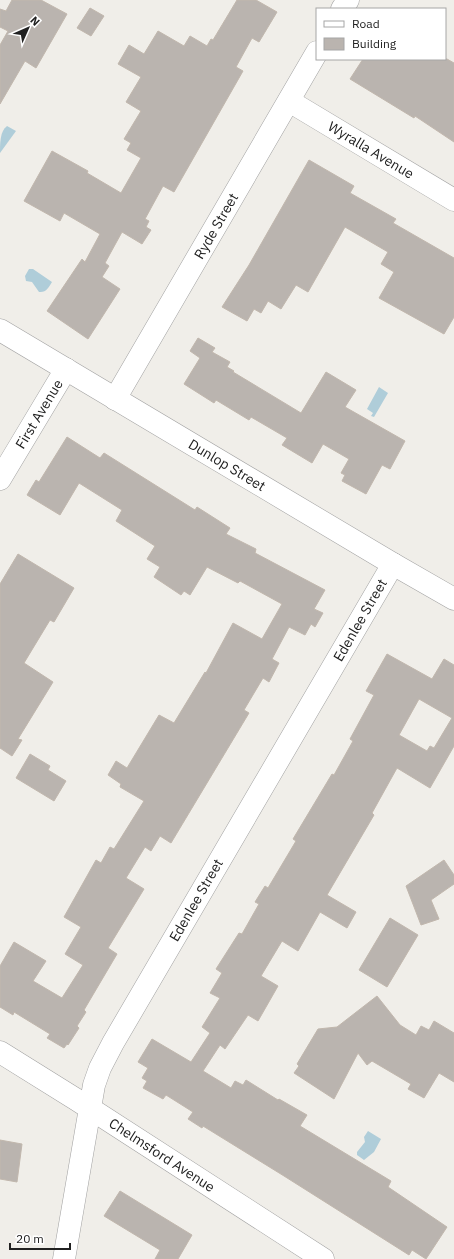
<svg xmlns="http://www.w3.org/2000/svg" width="454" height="1259" font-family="'IBM Plex Sans',sans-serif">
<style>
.water{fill:#afcdd9}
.building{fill:#bab4af;stroke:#c1b7ad;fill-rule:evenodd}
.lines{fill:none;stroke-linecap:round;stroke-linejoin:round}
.minor-casing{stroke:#a2a2a2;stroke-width:23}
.minor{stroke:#fff;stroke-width:22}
.labels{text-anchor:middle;stroke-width:4;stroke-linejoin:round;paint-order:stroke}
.street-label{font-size:14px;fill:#212121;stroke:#fff}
</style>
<rect width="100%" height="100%" fill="#f0eee9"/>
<g class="water">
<path d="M 7,126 L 16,131 L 0,153 C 0,143 0,131 7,126 Z"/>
<path d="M 29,269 L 33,269 L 52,282 C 49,287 46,293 39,292 L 32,282 L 26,281 L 25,276 Z"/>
<path d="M 379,387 L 388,393 L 374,417 L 371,416 L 373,413 L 367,409 Z"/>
<path d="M 368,1131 L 381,1139 L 374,1152 L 364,1160 L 357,1155 L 357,1152 L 365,1142 L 364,1137 Z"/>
</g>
<g class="building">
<path d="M 12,0 L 41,0 L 67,14 L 36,68 L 25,61 L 0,104 L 0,45 L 8,31 L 0,27 L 0,9 L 6,11 Z"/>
<path d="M 237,0 L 256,0 L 277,12 L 259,42 L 252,38 L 236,67 L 243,71 L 174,192 L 163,186 L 145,219 L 149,221 L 146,227 L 151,230 L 142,244 L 122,232 L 105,263 L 109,266 L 102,277 L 120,289 L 88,339 L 47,311 L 82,259 L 85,262 L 100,234 L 64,213 L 60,221 L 24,201 L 52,151 L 88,171 L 87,173 L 121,193 L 141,158 L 127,150 L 131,143 L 124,139 L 141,111 L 126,102 L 141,77 L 118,64 L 129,45 L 144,54 L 158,31 L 184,46 L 190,36 L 207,46 L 211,39 L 213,40 Z"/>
<path d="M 90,8 L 104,16 L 91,36 L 77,28 Z"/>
<path d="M 363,59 L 447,59 L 454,63 L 454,142 L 415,116 L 414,118 L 350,79 Z"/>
<path d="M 309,160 L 354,186 L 350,193 L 396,219 L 393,223 L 454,258 L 454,317 L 444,334 L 379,298 L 394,272 L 381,264 L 388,252 L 345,227 L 308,292 L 296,285 L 281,309 L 268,301 L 261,313 L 254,309 L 247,321 L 222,307 L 249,265 Z"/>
<path d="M 198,338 L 215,348 L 212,352 L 230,362 L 227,367 L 234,371 L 233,372 L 301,413 L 326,372 L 356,390 L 345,407 L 405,441 L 390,469 L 382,465 L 366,494 L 342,481 L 345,475 L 341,473 L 349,459 L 323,444 L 312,463 L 282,445 L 287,438 L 251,417 L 249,420 L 216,400 L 214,403 L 184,384 L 200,358 L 190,351 Z"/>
<path d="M 67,437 L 100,458 L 104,453 L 195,510 L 197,507 L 230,528 L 226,534 L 256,549 L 255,553 L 325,590 L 314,609 L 323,613 L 315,627 L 311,624 L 305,635 L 289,627 L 272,659 L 279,663 L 269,682 L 263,678 L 244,710 L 249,713 L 171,843 L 160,836 L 151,851 L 145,847 L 126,878 L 144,889 L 108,948 L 117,954 L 84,1010 L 86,1012 L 77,1026 L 79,1028 L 68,1045 L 67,1044 L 64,1048 L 47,1038 L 50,1034 L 14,1012 L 13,1015 L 0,1007 L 0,966 L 14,942 L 46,961 L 33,981 L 62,998 L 83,965 L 65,954 L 81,927 L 64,917 L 96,860 L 101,863 L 110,847 L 114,849 L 144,801 L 120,787 L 121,784 L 108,775 L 116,761 L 127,768 L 159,715 L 174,723 L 205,672 L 206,673 L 233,623 L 262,639 L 282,604 L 240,581 L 238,583 L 207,567 L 190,595 L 184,591 L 181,595 L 154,577 L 160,567 L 147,559 L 155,546 L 116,521 L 122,510 L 79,483 L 60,515 L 27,495 L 36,480 L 39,482 Z"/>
<path d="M 18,554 L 74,588 L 54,622 L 50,620 L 24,663 L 53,682 L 18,739 L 22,740 L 12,756 L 0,748 L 0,584 Z"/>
<path d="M 387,654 L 432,679 L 444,659 L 454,665 L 454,746 L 430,788 L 397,768 L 372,813 L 374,815 L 327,895 L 356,912 L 347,928 L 320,912 L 298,951 L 282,941 L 261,976 L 278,986 L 258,1021 L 248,1015 L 225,1049 L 220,1045 L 203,1071 L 231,1088 L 235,1081 L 243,1085 L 246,1080 L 278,1100 L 279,1099 L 307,1115 L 300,1126 L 391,1181 L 388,1187 L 447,1227 L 426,1259 L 412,1250 L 409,1255 L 284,1176 L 203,1126 L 202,1128 L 188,1119 L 193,1112 L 166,1095 L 163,1099 L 143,1088 L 147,1081 L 142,1078 L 148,1068 L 138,1062 L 152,1039 L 191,1062 L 210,1033 L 202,1027 L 220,998 L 210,993 L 222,973 L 216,969 L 239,933 L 242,934 L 259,904 L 255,902 L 265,886 L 268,888 L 296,841 L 293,839 L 332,774 L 334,775 L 353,741 L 350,739 L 374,695 L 366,691 ZM 419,699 L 452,718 L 434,748 L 430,746 L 427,751 L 399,735 Z"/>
<path d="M 30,754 L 50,766 L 48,770 L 66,781 L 54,801 L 16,778 Z"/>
<path d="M 444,860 L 454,875 L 454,884 L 431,900 L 439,919 L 421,925 L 406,886 Z"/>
<path d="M 390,918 L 418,935 L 387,987 L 359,970 Z"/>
<path d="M 377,996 L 400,1025 L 416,1035 L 421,1026 L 429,1030 L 434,1021 L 454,1033 L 454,1082 L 439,1073 L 424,1098 L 408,1089 L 411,1084 L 372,1061 L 367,1065 L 358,1053 L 334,1099 L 294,1073 L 299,1066 L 297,1064 L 318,1029 L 337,1027 Z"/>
<path d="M 0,1140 L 22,1144 L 17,1182 L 0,1179 Z"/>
<path d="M 120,1191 L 192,1235 L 178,1259 L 155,1259 L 160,1250 L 104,1216 Z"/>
</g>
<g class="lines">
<defs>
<g id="minor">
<path d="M 342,9 L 348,0"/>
<path d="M 289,101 L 454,200"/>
<path d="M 0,330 L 393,564 L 454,599"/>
<path d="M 115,399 L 317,52"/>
<path d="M 0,479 L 66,369"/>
<path d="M 0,1052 L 77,1100 L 323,1259"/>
<path d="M 64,1259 L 94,1085 L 100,1068 L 113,1043 L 393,564"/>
</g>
</defs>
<use href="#minor" class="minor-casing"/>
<use href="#minor" class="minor"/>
</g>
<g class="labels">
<g class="street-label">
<text transform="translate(371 150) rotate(31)" y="5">Wyralla Avenue</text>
<text transform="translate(216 226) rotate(-60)" y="5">Ryde Street</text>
<text transform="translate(39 414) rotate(-59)" y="5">First Avenue</text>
<text transform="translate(227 465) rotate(31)" y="5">Dunlop Street</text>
<text transform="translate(360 620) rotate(-60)" y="5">Edenlee Street</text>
<text transform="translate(196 900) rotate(-60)" y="5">Edenlee Street</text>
<text transform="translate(162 1155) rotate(33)" y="5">Chelmsford Avenue</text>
</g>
</g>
<rect x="316" y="8" width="130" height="52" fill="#ffffff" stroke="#a6a6a6"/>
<rect x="324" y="21" width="20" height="6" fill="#ffffff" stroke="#a6a6a6"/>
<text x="352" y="28" font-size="12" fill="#212121">Road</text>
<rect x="324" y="38" width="20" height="12" fill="#bab4af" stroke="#a6a6a6"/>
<text x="352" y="48" font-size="12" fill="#212121">Building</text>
<g transform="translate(28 28) rotate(45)" stroke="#ffffff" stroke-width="3" paint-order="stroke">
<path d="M0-3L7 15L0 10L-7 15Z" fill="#212121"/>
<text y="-6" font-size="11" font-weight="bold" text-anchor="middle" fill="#212121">N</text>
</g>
<path d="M10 1243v6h60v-6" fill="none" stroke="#212121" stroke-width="2"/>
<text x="16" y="1243" font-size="12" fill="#212121" stroke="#ffffff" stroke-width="3" paint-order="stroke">20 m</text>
</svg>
